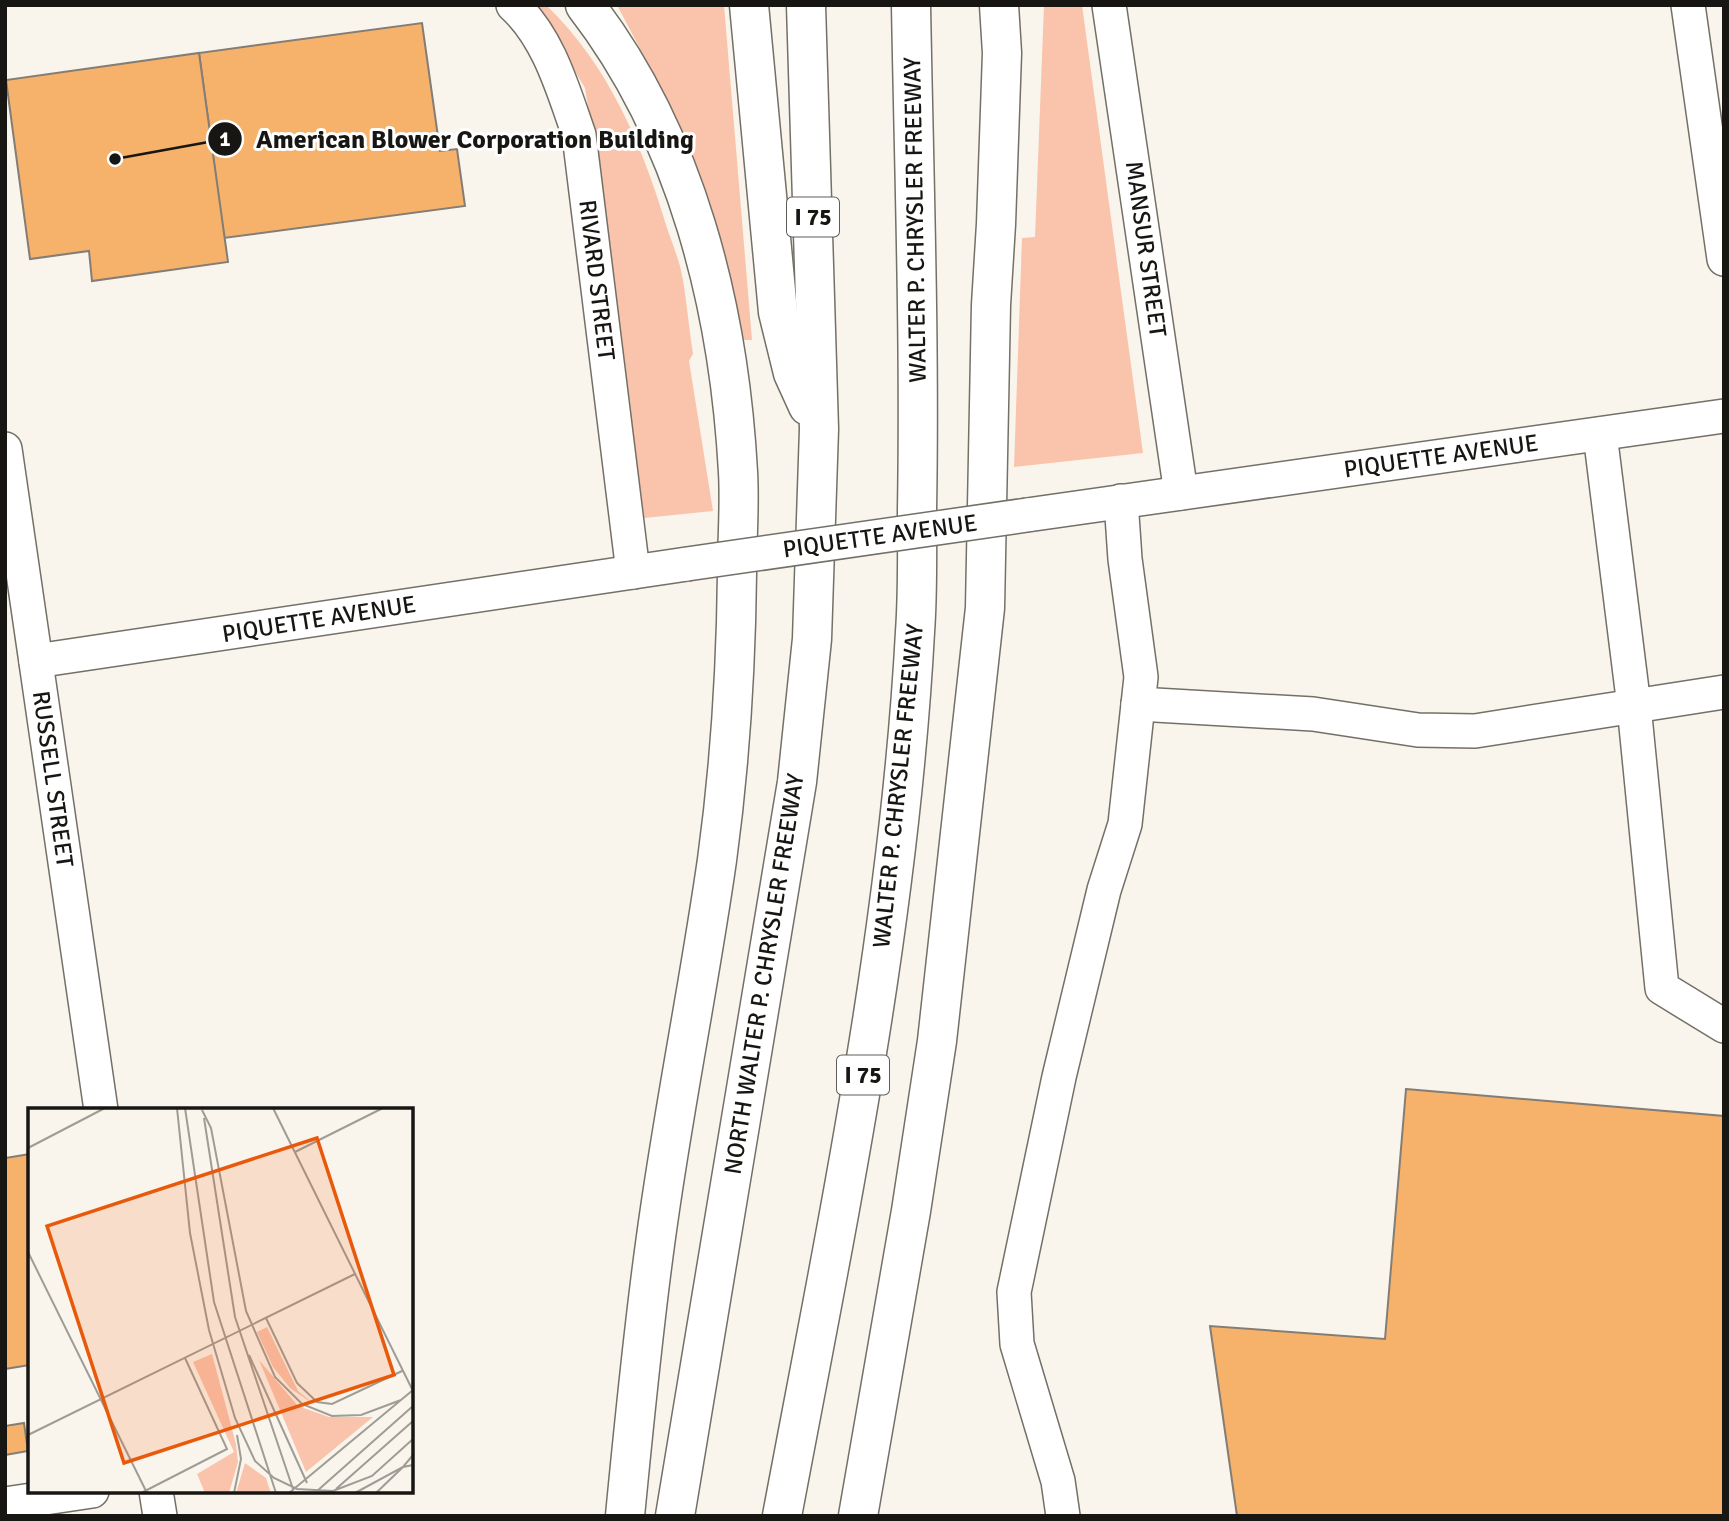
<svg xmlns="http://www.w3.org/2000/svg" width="1729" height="1521" font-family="Signika,sans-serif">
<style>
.green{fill:#f9c4ab}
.building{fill:#f6b26a;stroke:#837d76;stroke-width:2}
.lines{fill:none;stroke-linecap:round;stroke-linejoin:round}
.minor-casing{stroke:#737068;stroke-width:36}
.highway-casing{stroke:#737068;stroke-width:41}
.minor{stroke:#fff;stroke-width:33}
.highway{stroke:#fff;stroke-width:38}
.minor-bridge-casing{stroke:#737068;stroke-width:36;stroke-linecap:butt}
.minor-bridge{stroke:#fff;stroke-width:33}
.labels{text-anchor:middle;stroke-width:6;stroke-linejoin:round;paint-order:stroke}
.shield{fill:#fff;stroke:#5d5c5a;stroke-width:2}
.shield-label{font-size:23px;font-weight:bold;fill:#171613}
.street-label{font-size:24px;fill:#171613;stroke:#fff}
.inset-road{fill:none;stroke:#9f9c95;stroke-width:2}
.view{fill:#e8590c;fill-opacity:0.15;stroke:#e8590c;stroke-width:3.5}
.inset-edge{fill:none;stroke:#171613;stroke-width:3.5}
.leader{fill:none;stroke:#171613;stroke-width:2.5}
.callout-dot{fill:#171613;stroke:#fff;stroke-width:2.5}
.mark-label{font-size:21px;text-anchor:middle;font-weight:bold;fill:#fff}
.callout-label{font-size:26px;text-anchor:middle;font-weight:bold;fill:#171613;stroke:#fff;stroke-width:6;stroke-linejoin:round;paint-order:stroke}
</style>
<rect width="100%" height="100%" fill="#f9f5ec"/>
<g class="green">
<path d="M 535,5 L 546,5 C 609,65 643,147 667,228 C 673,245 680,262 683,280 C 687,304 689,329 693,354 L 689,361 L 713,511 L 644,518 L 603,199 L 585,88 Z"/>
<path d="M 617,5 L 724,5 L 752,340 L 739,340 L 668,102 Z"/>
<path d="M 1044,5 L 1082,5 L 1143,453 L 1014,467 L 1022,238 L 1035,237 Z"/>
</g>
<g class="building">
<path d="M 422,23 L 440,151 L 457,149 L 465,206 L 224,238 L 199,53 Z"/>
<path d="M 199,53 L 228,262 L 92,281 L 89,251 L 30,259 L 6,80 Z"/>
<path d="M 1406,1089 L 1724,1116 L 1724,1516 L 1237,1516 L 1210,1326 L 1385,1339 Z"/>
<path d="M 30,1154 L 30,1365 L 5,1369 L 5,1158 Z"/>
<path d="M 24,1423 L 28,1451 L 5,1455 L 5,1426 Z"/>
</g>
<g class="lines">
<defs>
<g id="minor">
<path d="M 513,5 C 549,38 563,90 579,135 L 633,572"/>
<path d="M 1109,5 L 1181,493"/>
<path d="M 1688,5 L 1724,259"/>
<path d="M 1600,434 L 1634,706 L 1662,988 L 1724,1026"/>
<path d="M 5,449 L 101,1110"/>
<path d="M 1027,515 L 1724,416"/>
<path d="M 36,661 L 687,564"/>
<path d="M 1138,704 L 1313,714 L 1418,730 L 1475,731 L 1724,692"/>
<path d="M 156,1491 L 160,1516"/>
<path d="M 5,1504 L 92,1491"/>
<path d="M 1063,1516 L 1058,1481 L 1017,1344 L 1014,1292 L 1059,1077 L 1104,890 L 1125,824 L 1141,677 L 1125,559 L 1121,501"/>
</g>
<g id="highway">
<path d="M 585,5 C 687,137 729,308 738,472 C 740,505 737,539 737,573 C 736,669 730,765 717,860 C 699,986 673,1111 656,1237 C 643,1330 634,1423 625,1516"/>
<path d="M 749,5 L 778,312 L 793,373 L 808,406"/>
<path d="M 675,1516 L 797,782 L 812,639 L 819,429 L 806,5"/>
<path d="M 782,1516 C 837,1223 899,930 915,632 C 918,591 917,550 917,510 C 920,342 914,173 911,5"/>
<path d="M 858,1516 L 911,1211 L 937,1041 L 985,608 L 991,305 L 996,224 L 1002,53 L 999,5"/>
</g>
</defs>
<use href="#minor" class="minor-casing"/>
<use href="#highway" class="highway-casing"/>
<use href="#minor" class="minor"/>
<use href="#highway" class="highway"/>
<defs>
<path id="minor-bridge" d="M 687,564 L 1027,515"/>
</defs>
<use href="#minor-bridge" class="minor-bridge-casing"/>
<use href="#minor-bridge" class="minor-bridge"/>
</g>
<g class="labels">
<g class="shield">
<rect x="787" y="197.5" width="52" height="39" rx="5"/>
<rect x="837" y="1055.5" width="52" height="39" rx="5"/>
</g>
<g class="shield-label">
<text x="813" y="225">I 75</text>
<text x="863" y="1083">I 75</text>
</g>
<g class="street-label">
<text transform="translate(915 220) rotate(-91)" y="8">WALTER P. CHRYSLER FREEWAY</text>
<text transform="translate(1146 249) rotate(82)" y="8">MANSUR STREET</text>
<text transform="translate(597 280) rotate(83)" y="8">RIVARD STREET</text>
<text transform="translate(1441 456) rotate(-8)" y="8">PIQUETTE AVENUE</text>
<text transform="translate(880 536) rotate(-8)" y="8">PIQUETTE AVENUE</text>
<text transform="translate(319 619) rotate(-9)" y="8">PIQUETTE AVENUE</text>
<text transform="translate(53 779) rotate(82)" y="8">RUSSELL STREET</text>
<text transform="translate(898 786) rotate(-84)" y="8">WALTER P. CHRYSLER FREEWAY</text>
<text transform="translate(764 974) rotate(-81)" y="8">NORTH WALTER P. CHRYSLER FREEWAY</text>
</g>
</g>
<g transform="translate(28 1108)">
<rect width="385" height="385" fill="#f9f5ec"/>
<path d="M 239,219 L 270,283 L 287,297 L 262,280 L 245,259 L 229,224 ZM 184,246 L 208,336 L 210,354 L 201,385 L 177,385 L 169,366 L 206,344 L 165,254 ZM 231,252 L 270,298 L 301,309 L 345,309 L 278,364 ZM 217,355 L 238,370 L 243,385 L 208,385 Z" fill="#f9c4ab"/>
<path class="inset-road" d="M 149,0 L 162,125 L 181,222 L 207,310 L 227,353 L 246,370 L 269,381 L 305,383 L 344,368 L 385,331M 157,0 L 186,194 L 248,385M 245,0 L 385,283M 174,2 L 183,20 L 218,203 L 247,269 L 274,296 L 304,308 L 333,307 L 373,292M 176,10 L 207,209 L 265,381M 0,40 L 77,0M 267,44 L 355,0M 0,144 L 119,385M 238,210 L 269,275 L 289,294 L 304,296 L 374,263M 221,247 L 279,375M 0,327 L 327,166M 308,381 L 385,313M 289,383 L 385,298M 115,384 L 199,341 L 157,250M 206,385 L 213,351 L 209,327M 261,385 L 385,282M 327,385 L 375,359 L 385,347M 348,385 L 375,359 L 385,357"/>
<path class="view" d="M 289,30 L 366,267 L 96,355 L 19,118 Z"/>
<rect width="385" height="385" class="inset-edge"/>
</g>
<path class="leader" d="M115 159L225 139"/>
<g class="callout-dot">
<circle cx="115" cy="159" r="7"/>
<circle cx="225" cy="139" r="18"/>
</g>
<g class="mark-label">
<text x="225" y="146">1</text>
</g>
<g class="callout-label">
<text x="475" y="148">American Blower Corporation Building</text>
</g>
<rect width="1729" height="1521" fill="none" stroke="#171613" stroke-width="14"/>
</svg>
